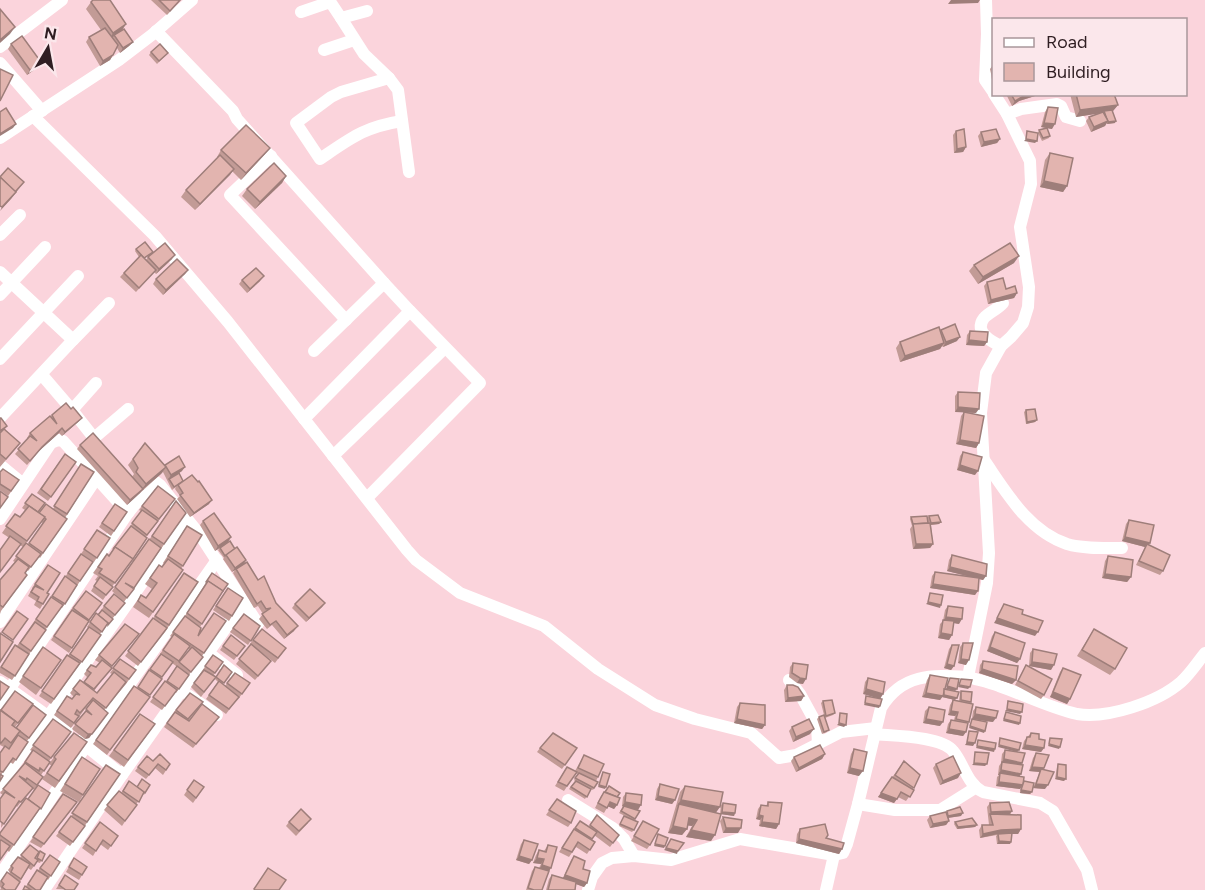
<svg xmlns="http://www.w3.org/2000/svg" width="1205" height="890" font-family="Figtree,sans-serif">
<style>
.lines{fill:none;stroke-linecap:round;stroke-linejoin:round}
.minor{stroke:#fff;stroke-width:12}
.wall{fill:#c29b96}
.shaded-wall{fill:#9e7e7a}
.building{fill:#e2b4af;stroke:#9e7e7a;stroke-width:1.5}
</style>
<rect width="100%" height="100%" fill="#fbd4dc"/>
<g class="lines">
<g class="minor">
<path d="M 329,0 L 341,18 L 367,11"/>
<path d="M 986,0 L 987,34 L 985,80 L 994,93"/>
<path d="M 301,12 L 330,2"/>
<path d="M 341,18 L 364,54 L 389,78 L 398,90 L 409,172"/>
<path d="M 156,31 L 233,111 L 237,119 L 384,283"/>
<path d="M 0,47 L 62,0"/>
<path d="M 324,50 L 354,40"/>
<path d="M 0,63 L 42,111"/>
<path d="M 389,78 L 341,92 L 331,97 L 296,123 L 320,159 C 351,138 364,127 402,121"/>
<path d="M 1007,114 L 1021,109 L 1057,104 L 1061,106 L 1066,117 L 1080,121"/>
<path d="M 33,116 L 155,236 L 228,322 L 407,550 L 416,560 L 460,593 L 544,626 L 598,669 L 655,705 L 695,719 L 751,733 L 779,758 L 796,755 L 841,732 L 876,728"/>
<path d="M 0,138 L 119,60 L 153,34 L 192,0"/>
<path d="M 271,156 L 230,195 L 346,320"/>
<path d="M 0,235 L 20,215"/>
<path d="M 0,272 L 73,340 L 109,303"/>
<path d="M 0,295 L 45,247"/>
<path d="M 1001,346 C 992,342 973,332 984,318 C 989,312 997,310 1003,303"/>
<path d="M 314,351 L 384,283 L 410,311"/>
<path d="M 0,359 L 78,276"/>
<path d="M 42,375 L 72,410 L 96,383"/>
<path d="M 72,410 L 94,438 L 128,409"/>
<path d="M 0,418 L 73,340"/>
<path d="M 304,419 L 410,311 L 480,383 L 367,498"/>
<path d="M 333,456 L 445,348"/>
<path d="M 984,460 C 1006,492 1028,531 1067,544 C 1084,549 1104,548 1122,548"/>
<path d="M 0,465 L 23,484"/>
<path d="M 0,519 L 51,443 L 58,440 L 63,441 L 128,513"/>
<path d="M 0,622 L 96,479"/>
<path d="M 210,654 L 237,675"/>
<path d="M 968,677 C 978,680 989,682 999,686 C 1025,695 1050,708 1077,714 C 1108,719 1158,702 1181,682 C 1190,674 1197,663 1205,653"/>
<path d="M 789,680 L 800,694 L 817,725 L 818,745"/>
<path d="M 0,682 L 67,730"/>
<path d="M 188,695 L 217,715"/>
<path d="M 0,703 L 128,513 L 151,484 L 156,482 L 160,485 L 200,535 L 258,624"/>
<path d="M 874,734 C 893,736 941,736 953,751 C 964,764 967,784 983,792 L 1040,803 L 1053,811 L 1087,870 L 1092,890"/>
<path d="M 80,741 L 122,775 L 244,602"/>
<path d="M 0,785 L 187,519"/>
<path d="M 568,800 L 613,828 L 624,839 L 634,856"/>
<path d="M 858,804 L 895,810 L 940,810 L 975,788"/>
<path d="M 0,875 L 86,746 L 217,560"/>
<path d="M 44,890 L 122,775"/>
<path d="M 588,890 L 592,877 L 602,863 L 612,858 L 634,856 L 671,860 L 740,839 L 834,855 L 843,853 L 847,844 L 858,804 L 881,708 C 902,673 932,675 968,677 L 987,583 L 989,553 L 981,413 L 986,373 L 1001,346 L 1011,337 L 1023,323 L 1028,307 L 1029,287 L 1020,227 L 1031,184 L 1030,161 L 1007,114 L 994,94"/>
<path d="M 826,890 L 834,855"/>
</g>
</g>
<g class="wall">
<path d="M 151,0 L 181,0 L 167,15 Z"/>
<path d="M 91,2 L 126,24 L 122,30 L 133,42 L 129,46 L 120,53 L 117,48 L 110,60 L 100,66 L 86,42 L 89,37 L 101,30 L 86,9 Z"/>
<path d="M 11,44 L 41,62 L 38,67 L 27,75 L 8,49 Z"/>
<path d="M 151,52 L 168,53 L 157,64 L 149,55 Z"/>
<path d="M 993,65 L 993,83 L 990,69 Z"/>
<path d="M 1006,94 L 1036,94 L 1035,96 L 1019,101 L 1012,106 Z"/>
<path d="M 1070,94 L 1114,94 L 1118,105 L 1112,112 L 1115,123 L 1107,124 L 1106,123 L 1105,126 L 1091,132 L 1086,121 L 1089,117 L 1100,113 L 1076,117 Z"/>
<path d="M 1048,107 L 1052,129 L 1041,127 L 1045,112 Z"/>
<path d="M 1039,130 L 1050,136 L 1049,138 L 1042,141 L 1038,133 Z"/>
<path d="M 956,131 L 966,147 L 963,152 L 954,153 L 953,135 Z"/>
<path d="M 981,132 L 1000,139 L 997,143 L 981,147 L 978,136 Z"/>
<path d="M 221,150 L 265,154 L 241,180 L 232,171 L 195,210 L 181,197 L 186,190 L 218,158 L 217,157 Z"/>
<path d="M 1050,153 L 1067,186 L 1063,192 L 1040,187 L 1045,160 Z"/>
<path d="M 286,176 L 282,183 L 255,209 L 242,196 L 247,189 Z"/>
<path d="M 136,249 L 153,252 L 144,259 L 146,260 L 148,257 L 172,259 L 156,274 L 154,272 L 136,292 L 120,277 L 139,257 L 135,251 Z"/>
<path d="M 1014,263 L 978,284 L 969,271 L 974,265 Z"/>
<path d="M 188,270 L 185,274 L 163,295 L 153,284 L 156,279 Z"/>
<path d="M 242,280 L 260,281 L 247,293 L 239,284 Z"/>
<path d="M 987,282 L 1006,289 L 1017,293 L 1014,298 L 988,304 L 984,286 Z"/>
<path d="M 941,330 L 957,341 L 943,347 L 942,346 L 940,349 L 900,362 L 896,348 L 900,342 Z"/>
<path d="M 970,331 L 987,342 L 984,346 L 966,345 L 967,335 Z"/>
<path d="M 958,392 L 976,413 L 967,412 L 979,443 L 976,448 L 956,444 L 961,416 L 964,412 L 955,412 L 955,396 Z"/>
<path d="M 1026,410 L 1037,420 L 1035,422 L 1026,424 L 1024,412 Z"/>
<path d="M 52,415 L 82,418 L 78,422 L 62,436 L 59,433 L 39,451 L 27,465 L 15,454 L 28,439 L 27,438 L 30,433 Z"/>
<path d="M 0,418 L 7,426 L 5,429 L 17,447 L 0,467 Z"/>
<path d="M 145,443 L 164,466 L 182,471 L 179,473 L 183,481 L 209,504 L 190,517 L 177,499 L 180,496 L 175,489 L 176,487 L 172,490 L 163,472 L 127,505 L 77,449 L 80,445 L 132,477 L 134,474 L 128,465 Z"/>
<path d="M 963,452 L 975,475 L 957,470 L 960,456 Z"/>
<path d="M 65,454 L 76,462 L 48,501 L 37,493 Z"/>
<path d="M 77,471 L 94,472 L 65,518 L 67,519 L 40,558 L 39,557 L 28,571 L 27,570 L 25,573 L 27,575 L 1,611 L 0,614 L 0,580 L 15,562 L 13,561 L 26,543 L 28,545 L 43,523 L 41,522 L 23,547 L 2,533 L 15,514 L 20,517 L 25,510 L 22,508 L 32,494 L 38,512 L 39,513 L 53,509 Z"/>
<path d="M 0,472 L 19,480 L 8,496 L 0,490 Z"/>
<path d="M 158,486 L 175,499 L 146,537 L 103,600 L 91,591 L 97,581 L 95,580 L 98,576 L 93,573 L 107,554 L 109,556 L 113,549 L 130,529 L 129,528 L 141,511 L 139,510 Z"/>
<path d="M 176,501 L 186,513 L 124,602 L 112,591 L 149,540 Z"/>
<path d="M 115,504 L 127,512 L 111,536 L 99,527 Z"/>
<path d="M 929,516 L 941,522 L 939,524 L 931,525 L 933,544 L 930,548 L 913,549 L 910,529 L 912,526 L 910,519 L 911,517 L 927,518 Z"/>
<path d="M 1129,520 L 1163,571 L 1160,575 L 1136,565 L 1145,547 L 1122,541 L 1126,524 Z"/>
<path d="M 203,521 L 231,537 L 228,542 L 246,560 L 244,565 L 258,580 L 294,631 L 284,639 L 272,625 L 267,629 L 259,619 L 263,614 L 258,606 L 254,608 L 233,573 L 235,570 L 232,572 L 223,559 L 225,557 L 224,558 L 218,550 L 220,548 L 215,551 L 200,525 Z"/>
<path d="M 97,530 L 110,538 L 94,562 L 81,554 Z"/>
<path d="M 183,532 L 202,535 L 181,569 L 183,570 L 149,618 L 133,607 L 141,595 L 146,598 L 152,589 L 145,584 L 159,565 L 162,567 L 164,564 L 163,563 Z"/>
<path d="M 81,554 L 93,562 L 62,608 L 61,608 L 46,629 L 12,680 L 0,673 L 0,668 L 12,649 L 17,646 Z"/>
<path d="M 952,555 L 986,576 L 983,580 L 979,579 L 975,595 L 930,588 L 932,576 L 935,572 L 967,576 L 947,571 L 949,560 Z"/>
<path d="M 1108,556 L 1131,577 L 1127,582 L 1102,578 L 1105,561 Z"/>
<path d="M 48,565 L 47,593 L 49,594 L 40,609 L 34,605 L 36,601 L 28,596 L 32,589 L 32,588 Z"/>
<path d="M 184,573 L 198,582 L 165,632 L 138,666 L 125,656 L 153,619 Z"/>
<path d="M 212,573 L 228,584 L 200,627 L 198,636 L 226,621 L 202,656 L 203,657 L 200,661 L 188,676 L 176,693 L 175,693 L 162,710 L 150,702 L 165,681 L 166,682 L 177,667 L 176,666 L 179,662 L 190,650 L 188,649 L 176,666 L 172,663 L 107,755 L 93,744 L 134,686 L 137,688 L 160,655 L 160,654 L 172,637 L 170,636 L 183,619 Z"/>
<path d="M 228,588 L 243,598 L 229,621 L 213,610 Z"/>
<path d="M 86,591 L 102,603 L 88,621 L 89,621 L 69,653 L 51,640 L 70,612 Z"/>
<path d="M 125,603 L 100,634 L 101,635 L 51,704 L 39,696 L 67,655 L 68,656 L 88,628 L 87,627 L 96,613 L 98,615 L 104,606 Z"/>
<path d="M 325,603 L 322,607 L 306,622 L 292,608 L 295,604 Z"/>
<path d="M 948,606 L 959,624 L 954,623 L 952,635 L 949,640 L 938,638 L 940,624 L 943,621 L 945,610 Z"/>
<path d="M 244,614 L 260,626 L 248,645 L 230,632 Z"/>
<path d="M 1094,629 L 1115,669 L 1110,675 L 1077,656 Z"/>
<path d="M 995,632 L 1020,659 L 1017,663 L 987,651 L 992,636 Z"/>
<path d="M 231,635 L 245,646 L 234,660 L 220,650 Z"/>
<path d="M 136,638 L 111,668 L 94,691 L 97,693 L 112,674 L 110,673 L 120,659 L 136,670 L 126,684 L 104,710 L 105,717 L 89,738 L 85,739 L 72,729 L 91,703 L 90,702 L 71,728 L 54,715 L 67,696 L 72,699 L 74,697 L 70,693 L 80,680 L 84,682 L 88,678 L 84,674 L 87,670 L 96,667 L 100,663 L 95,660 L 99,655 Z"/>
<path d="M 253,640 L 286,648 L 275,663 L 253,646 L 268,665 L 255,680 L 236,664 L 251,644 L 250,644 Z"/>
<path d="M 963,643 L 966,665 L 958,663 L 960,647 Z"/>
<path d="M 952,645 L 954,666 L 951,670 L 944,668 L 949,649 Z"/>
<path d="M 43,647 L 61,660 L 36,695 L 19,682 Z"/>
<path d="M 1033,649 L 1051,670 L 1029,666 L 1030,653 Z"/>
<path d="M 213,655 L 223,662 L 213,676 L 216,677 L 201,697 L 191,687 Z"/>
<path d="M 983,661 L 1016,680 L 1012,684 L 979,673 L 980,665 Z"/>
<path d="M 793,663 L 803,684 L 797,683 L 789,677 L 790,667 Z"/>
<path d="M 224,665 L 232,672 L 223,684 L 225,686 L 235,673 L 250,683 L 239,698 L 238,698 L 226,714 L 206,699 L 218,682 L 215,679 Z"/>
<path d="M 1026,665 L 1044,695 L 1041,699 L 1015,685 Z"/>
<path d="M 1063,668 L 1070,699 L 1067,704 L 1050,697 L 1060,672 Z"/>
<path d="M 930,675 L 945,689 L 955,700 L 942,697 L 940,700 L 922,697 L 927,680 Z"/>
<path d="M 868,678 L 885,682 L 863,694 L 865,682 Z"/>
<path d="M 787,685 L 804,696 L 801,701 L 785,702 L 784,690 Z"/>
<path d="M 961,691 L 971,702 L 970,703 L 966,732 L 963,736 L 946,733 L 948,724 L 951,720 L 954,720 L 955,716 L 948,715 L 950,705 L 953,700 L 959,701 L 960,693 Z"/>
<path d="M 823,701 L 835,713 L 833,715 L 825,718 L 827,732 L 822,734 L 817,719 L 819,717 L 824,715 L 821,703 Z"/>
<path d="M 203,702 L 188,721 L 216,721 L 193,748 L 164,727 L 176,710 Z"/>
<path d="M 740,703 L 765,725 L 762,729 L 734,723 L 737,707 Z"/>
<path d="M 33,704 L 15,727 L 16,728 L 46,715 L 27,741 L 28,742 L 13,764 L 10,762 L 1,775 L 0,781 L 0,753 L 4,747 L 0,745 L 0,710 Z"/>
<path d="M 929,707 L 940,726 L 923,723 L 925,711 Z"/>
<path d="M 976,707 L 993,722 L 972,719 L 973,711 Z"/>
<path d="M 140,714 L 155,724 L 124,767 L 109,756 Z"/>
<path d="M 53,719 L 71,732 L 49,761 L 50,762 L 41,775 L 43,777 L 34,790 L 32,788 L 17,807 L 16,806 L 1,828 L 3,795 L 0,793 L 22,766 L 32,751 L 30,750 Z"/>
<path d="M 792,727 L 810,734 L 793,742 L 789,731 Z"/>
<path d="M 1031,733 L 1039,739 L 1044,748 L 1041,752 L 1022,749 L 1024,741 Z"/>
<path d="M 87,742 L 55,788 L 42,779 L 52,766 L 49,764 L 54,757 Z"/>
<path d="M 540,748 L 577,748 L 562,769 L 537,752 Z"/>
<path d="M 854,749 L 859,776 L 847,773 L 851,754 Z"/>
<path d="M 1005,750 L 1021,765 L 1020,776 L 1023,782 L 1032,792 L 1030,794 L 1020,793 L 1021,787 L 1020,789 L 996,786 L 997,777 L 999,775 L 998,775 L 999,766 L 1001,763 L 1002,754 Z"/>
<path d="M 1036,753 L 1044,768 L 1043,770 L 1045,789 L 1033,788 L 1040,772 L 1029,771 L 1033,758 Z"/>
<path d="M 825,754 L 822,759 L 796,772 L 791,761 L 794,757 Z"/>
<path d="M 584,755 L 598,777 L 596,781 L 598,782 L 593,790 L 585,786 L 591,789 L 585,799 L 569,789 L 575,781 L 574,780 L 578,774 L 576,773 L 564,791 L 555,786 L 567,767 L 575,771 Z"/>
<path d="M 147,756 L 153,761 L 170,764 L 163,775 L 155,768 L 146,779 L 135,771 Z"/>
<path d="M 82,757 L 83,795 L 79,802 L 60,791 Z"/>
<path d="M 904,761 L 920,775 L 913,789 L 914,790 L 906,801 L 898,797 L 894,803 L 878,797 Z"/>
<path d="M 936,764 L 958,778 L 940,785 L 933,768 Z"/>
<path d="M 1058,764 L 1064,781 L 1055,779 L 1057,767 Z"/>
<path d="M 106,765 L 120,774 L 82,830 L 70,846 L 56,836 L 70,818 Z"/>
<path d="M 194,780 L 204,787 L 193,803 L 184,795 Z"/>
<path d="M 129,781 L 145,793 L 144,795 L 143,794 L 122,826 L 104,810 L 119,791 L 121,793 Z"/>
<path d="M 660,784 L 675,800 L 672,804 L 655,800 L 657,789 Z"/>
<path d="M 609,786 L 617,797 L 617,805 L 614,809 L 608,806 L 604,813 L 595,808 L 601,796 Z"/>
<path d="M 685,786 L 716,813 L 720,814 L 721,805 L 723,803 L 735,813 L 734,816 L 721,814 L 711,841 L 686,837 L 692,826 L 687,825 L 687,829 L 682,835 L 668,833 L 680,792 Z"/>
<path d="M 50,793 L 37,813 L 9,852 L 7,850 L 0,860 L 0,833 L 28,799 Z"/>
<path d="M 626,793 L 638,810 L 632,809 L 640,811 L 634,821 L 634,830 L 632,832 L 619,826 L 624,816 L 627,817 L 619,813 L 623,807 L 622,806 L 623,797 Z"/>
<path d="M 63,794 L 77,802 L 41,848 L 30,842 Z"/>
<path d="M 557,799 L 571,823 L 568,827 L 546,815 Z"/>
<path d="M 768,802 L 779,824 L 776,829 L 759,826 L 760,820 L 756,819 L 758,809 L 761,805 L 766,806 Z"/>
<path d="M 990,803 L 1012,811 L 1010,815 L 1021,829 L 1018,834 L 1012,834 L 1010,844 L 997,844 L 996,836 L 997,835 L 980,838 L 979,830 L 982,825 L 989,825 L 987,807 Z"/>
<path d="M 947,811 L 961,816 L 948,818 L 949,821 L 946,825 L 930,828 L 927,820 L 930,816 L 946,812 Z"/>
<path d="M 597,815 L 619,835 L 610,847 L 594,835 L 591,840 L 595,842 L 587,854 L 576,847 L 569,857 L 559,852 L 580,821 L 589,827 Z"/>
<path d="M 723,817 L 738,833 L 723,833 L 720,821 Z"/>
<path d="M 643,821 L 650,845 L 647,849 L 631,841 Z"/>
<path d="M 100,822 L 118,836 L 108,850 L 100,844 L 93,856 L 82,848 Z"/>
<path d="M 289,822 L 308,823 L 296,836 L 286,826 Z"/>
<path d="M 955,822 L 977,825 L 975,827 L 957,829 L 954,824 Z"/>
<path d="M 800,829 L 826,838 L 842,849 L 839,854 L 796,843 L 797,834 Z"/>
<path d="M 524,840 L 532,860 L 529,864 L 516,860 L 521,844 Z"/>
<path d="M 30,845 L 36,859 L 39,853 L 45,854 L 40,863 L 37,862 L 31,870 L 28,868 L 15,890 L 0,890 L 1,888 L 0,887 L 0,882 L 7,872 L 9,874 L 10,873 L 8,870 L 18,857 L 20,858 Z"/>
<path d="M 548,845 L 548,873 L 542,890 L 526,890 L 532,871 L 535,867 L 539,868 L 541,864 L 533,863 L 536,855 L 539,850 L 544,851 Z"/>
<path d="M 50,855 L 60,862 L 48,880 L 47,879 L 40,890 L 23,890 Z"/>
<path d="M 574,856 L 583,869 L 587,883 L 584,887 L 576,884 L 575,890 L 546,890 L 549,879 L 552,875 L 563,878 L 571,860 Z"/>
<path d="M 74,858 L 87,867 L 79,880 L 66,872 Z"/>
<path d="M 65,875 L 74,890 L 56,889 Z"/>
</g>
<g class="shaded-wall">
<path d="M 951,0 L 980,0 L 978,3 L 948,4 Z"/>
<path d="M 126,24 L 122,30 L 109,40 L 113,33 Z"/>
<path d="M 15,27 L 10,34 L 0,43 L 0,40 Z"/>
<path d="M 133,42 L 129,46 L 120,53 L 123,48 Z"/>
<path d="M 113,55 L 110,60 L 100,66 L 103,61 Z"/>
<path d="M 41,62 L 38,67 L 27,75 L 30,70 Z"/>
<path d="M 1029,94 L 1036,94 L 1035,96 L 1019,101 L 1012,106 L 1015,101 L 1022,97 Z"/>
<path d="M 1118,105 L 1113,111 L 1104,113 L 1104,111 L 1102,113 L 1076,117 L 1080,110 Z"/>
<path d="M 1108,121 L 1105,126 L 1091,132 L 1094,127 Z"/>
<path d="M 1116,121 L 1115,123 L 1107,124 L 1108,122 Z"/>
<path d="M 1044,123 L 1055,124 L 1052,129 L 1041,127 Z"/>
<path d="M 16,124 L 13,128 L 0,136 L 0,134 Z"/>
<path d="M 1000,139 L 997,143 L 981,147 L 984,142 Z"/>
<path d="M 1026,139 L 1037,141 L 1035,143 L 1024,141 Z"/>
<path d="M 966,147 L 963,152 L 954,153 L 957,149 Z"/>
<path d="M 270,148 L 265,154 L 241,180 L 246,173 Z"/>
<path d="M 234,169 L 230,175 L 195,210 L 200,204 Z"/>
<path d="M 286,176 L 282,183 L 255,209 L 260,202 Z"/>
<path d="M 1044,181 L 1067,186 L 1063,192 L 1040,187 Z"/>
<path d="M 24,182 L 11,199 L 0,211 L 2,207 Z"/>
<path d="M 175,255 L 172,259 L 156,274 L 159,269 Z"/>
<path d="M 1019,256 L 1014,263 L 978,284 L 983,277 Z"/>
<path d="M 188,270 L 185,274 L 163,295 L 166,290 Z"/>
<path d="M 264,276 L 260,281 L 247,293 L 250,289 Z"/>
<path d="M 1017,293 L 1014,298 L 988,304 L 991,300 Z"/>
<path d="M 960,337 L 957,341 L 943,347 L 946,342 Z"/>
<path d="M 969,340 L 987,342 L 984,346 L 966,345 Z"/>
<path d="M 944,343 L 940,349 L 900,362 L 905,356 Z"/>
<path d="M 958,407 L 979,409 L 976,413 L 955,412 Z"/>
<path d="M 82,418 L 78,422 L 62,436 L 65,432 Z"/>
<path d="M 1037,420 L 1035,422 L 1026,424 L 1027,422 Z"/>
<path d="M 62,428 L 59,433 L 39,451 L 27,465 L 42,447 Z"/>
<path d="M 960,440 L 979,443 L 976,448 L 956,444 Z"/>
<path d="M 960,465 L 978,471 L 975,475 L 957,470 Z"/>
<path d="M 166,467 L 161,474 L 142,490 L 140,493 L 127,505 L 130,500 L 142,489 L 146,484 Z"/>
<path d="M 185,467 L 182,471 L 168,480 L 171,475 Z"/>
<path d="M 212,500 L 209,504 L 190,517 L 194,513 Z"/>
<path d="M 941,522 L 939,524 L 929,525 L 931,523 Z"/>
<path d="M 231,537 L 228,542 L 215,551 L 218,546 Z"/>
<path d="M 1125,537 L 1150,543 L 1147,547 L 1147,544 L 1145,547 L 1122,541 Z"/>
<path d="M 916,544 L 933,544 L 930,548 L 913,549 Z"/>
<path d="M 246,560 L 243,565 L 232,572 L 235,568 Z"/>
<path d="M 950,567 L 986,576 L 983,580 L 947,571 Z"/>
<path d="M 1105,574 L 1131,577 L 1127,582 L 1102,578 Z"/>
<path d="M 933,584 L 978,591 L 975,595 L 930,588 Z"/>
<path d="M 928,602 L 941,605 L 940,608 L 926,604 Z"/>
<path d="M 325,603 L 322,607 L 306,622 L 309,618 Z"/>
<path d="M 946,617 L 962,619 L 959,624 L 943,621 Z"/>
<path d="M 997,618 L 1038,632 L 1035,636 L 994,623 Z"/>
<path d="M 298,626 L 294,631 L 284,639 L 287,635 Z"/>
<path d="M 941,633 L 952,635 L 949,640 L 938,638 Z"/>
<path d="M 990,647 L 1020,659 L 1017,663 L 987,651 Z"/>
<path d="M 961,659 L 969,660 L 966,665 L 958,663 Z"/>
<path d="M 1032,662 L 1054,665 L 1051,670 L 1029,666 Z"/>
<path d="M 947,664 L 954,666 L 951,670 L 944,668 Z"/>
<path d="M 982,669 L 1016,680 L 1012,684 L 979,673 Z"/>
<path d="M 800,678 L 806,679 L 803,684 L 797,683 Z"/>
<path d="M 959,685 L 970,687 L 968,689 L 958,687 Z"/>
<path d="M 947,686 L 957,689 L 955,691 L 946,689 Z"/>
<path d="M 866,689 L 883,694 L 880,699 L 863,694 Z"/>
<path d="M 1053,692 L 1070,699 L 1067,704 L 1050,697 Z"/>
<path d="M 926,693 L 943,696 L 940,700 L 922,697 Z"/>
<path d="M 944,695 L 957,698 L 955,700 L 942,697 Z"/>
<path d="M 804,696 L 801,701 L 785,702 L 788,698 Z"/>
<path d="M 865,703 L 880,706 L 879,708 L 864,705 Z"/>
<path d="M 1007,709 L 1022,712 L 1020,714 L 1005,711 Z"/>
<path d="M 951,711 L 958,712 L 955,716 L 948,715 Z"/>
<path d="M 108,713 L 89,738 L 85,739 L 88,734 Z"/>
<path d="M 975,714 L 996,718 L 993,722 L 972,719 Z"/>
<path d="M 737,719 L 765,725 L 762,729 L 734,723 Z"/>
<path d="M 926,719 L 943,722 L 940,726 L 923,723 Z"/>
<path d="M 1004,719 L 1020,723 L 1019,725 L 1003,721 Z"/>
<path d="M 839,723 L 846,725 L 844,727 L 837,725 Z"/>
<path d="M 970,726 L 985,731 L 984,733 L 969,728 Z"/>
<path d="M 814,729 L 810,734 L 793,742 L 796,737 Z"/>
<path d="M 949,729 L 966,732 L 963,736 L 946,733 Z"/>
<path d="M 967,742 L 975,743 L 973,746 L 965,745 Z"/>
<path d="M 1049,744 L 1060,747 L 1059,749 L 1048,746 Z"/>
<path d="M 999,745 L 1019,750 L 1017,752 L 998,747 Z"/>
<path d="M 1025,745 L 1044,748 L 1041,752 L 1022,749 Z"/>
<path d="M 977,746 L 995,749 L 994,752 L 976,748 Z"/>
<path d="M 825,754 L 822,759 L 796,772 L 799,768 Z"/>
<path d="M 1004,759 L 1022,763 L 1019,767 L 1002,762 L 1001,763 Z"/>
<path d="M 974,763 L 987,764 L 985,766 L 972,765 Z"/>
<path d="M 1032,767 L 1044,768 L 1041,772 L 1041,769 L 1040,772 L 1029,771 Z"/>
<path d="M 850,768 L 863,771 L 859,776 L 847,773 Z"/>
<path d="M 1001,770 L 1021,774 L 1018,778 L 1000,773 L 999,775 L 998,775 Z"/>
<path d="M 961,773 L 958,778 L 940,785 L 943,781 Z"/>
<path d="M 1057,777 L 1066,779 L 1064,781 L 1055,779 Z"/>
<path d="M 999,782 L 1023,785 L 1020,789 L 996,786 Z"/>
<path d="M 1036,784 L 1048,785 L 1045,789 L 1033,788 Z"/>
<path d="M 599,785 L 606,787 L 605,789 L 598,787 Z"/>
<path d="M 1021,790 L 1032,792 L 1030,794 L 1020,793 Z"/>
<path d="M 881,793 L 897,799 L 894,803 L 878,797 Z"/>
<path d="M 658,796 L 675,800 L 672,804 L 655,800 Z"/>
<path d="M 681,800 L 720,807 L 715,814 L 679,804 L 676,807 Z"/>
<path d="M 610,802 L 617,805 L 614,809 L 607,806 Z"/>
<path d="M 625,802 L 641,805 L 638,810 L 622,806 Z"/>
<path d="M 1012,811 L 1009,815 L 990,814 L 988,817 L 991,812 Z"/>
<path d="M 722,812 L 735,813 L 734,816 L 720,814 Z"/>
<path d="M 963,813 L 961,816 L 947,818 L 948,816 Z"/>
<path d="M 759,815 L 763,816 L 760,820 L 756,819 Z"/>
<path d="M 689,818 L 697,820 L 692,826 L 684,825 Z"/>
<path d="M 949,821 L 946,825 L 930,828 L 933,824 Z"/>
<path d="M 762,822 L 779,824 L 776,829 L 759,826 Z"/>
<path d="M 977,825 L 975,827 L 957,829 L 958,827 Z"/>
<path d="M 673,826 L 687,829 L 682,835 L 668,833 Z"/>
<path d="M 726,828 L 741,828 L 738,833 L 723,833 Z"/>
<path d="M 1021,829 L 1018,834 L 998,834 L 980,838 L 983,834 L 1001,830 Z"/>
<path d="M 691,830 L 715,835 L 711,841 L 686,837 Z"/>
<path d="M 799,839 L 842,849 L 839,854 L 796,843 Z"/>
<path d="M 999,841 L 1011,842 L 1010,844 L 997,844 Z"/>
<path d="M 655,844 L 665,846 L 664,848 L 654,846 Z"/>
<path d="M 666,848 L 678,851 L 677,854 L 664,850 Z"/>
<path d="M 519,856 L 532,860 L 529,864 L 516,860 Z"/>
<path d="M 537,858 L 544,859 L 541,864 L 533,863 Z"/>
<path d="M 542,865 L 551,868 L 548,873 L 539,869 Z"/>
<path d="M 565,875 L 587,883 L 584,887 L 562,879 Z"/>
</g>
<g class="building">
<path d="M 93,0 L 110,0 L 126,24 L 113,33 L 91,2 Z"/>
<path d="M 159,0 L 180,0 L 170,11 Z"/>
<path d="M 0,9 L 15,27 L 0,40 Z"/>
<path d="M 105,28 L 118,45 L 113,55 L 103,61 L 89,37 Z"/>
<path d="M 124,29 L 133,42 L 123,48 L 114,35 Z"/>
<path d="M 22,36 L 41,62 L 30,70 L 11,44 Z"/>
<path d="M 160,44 L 168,53 L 159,61 L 151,52 Z"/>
<path d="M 0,69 L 13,75 L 0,101 Z"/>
<path d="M 1011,94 L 1029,94 L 1022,97 L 1015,101 Z"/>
<path d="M 1076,94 L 1114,94 L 1118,105 L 1080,110 Z"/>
<path d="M 1048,107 L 1058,108 L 1055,124 L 1044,123 Z"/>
<path d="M 6,108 L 16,124 L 0,134 L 0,112 Z"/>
<path d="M 1112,110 L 1116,121 L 1108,122 L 1104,111 Z"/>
<path d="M 1103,112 L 1108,121 L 1094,127 L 1089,117 Z"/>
<path d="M 246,125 L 270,148 L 246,173 L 221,150 Z"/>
<path d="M 1047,128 L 1050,136 L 1043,138 L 1039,130 Z"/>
<path d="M 964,129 L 966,147 L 957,149 L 956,131 Z"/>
<path d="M 996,129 L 1000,139 L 984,142 L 981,132 Z"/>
<path d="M 1027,131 L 1038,133 L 1037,141 L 1026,139 Z"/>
<path d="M 1050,153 L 1073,158 L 1067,186 L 1044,181 Z"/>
<path d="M 220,155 L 234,169 L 200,204 L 186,190 Z"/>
<path d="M 274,163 L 286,176 L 260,202 L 247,189 Z"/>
<path d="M 8,168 L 24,182 L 15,192 L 0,177 Z"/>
<path d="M 0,177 L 16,192 L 2,207 L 0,206 Z"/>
<path d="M 145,242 L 153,252 L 144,258 L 136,249 Z"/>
<path d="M 165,243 L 175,255 L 159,269 L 148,257 Z"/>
<path d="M 1010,243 L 1019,256 L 983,277 L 974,265 Z"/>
<path d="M 141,255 L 156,270 L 139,288 L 124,273 Z"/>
<path d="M 177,259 L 188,270 L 166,290 L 156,279 Z"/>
<path d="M 256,268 L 264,276 L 250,289 L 242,280 Z"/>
<path d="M 1003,278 L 1006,289 L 1015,286 L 1017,293 L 991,300 L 987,282 Z"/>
<path d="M 955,324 L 960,337 L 946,342 L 941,330 Z"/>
<path d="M 939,327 L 944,343 L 905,356 L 900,342 Z"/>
<path d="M 970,331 L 988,332 L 987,342 L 969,340 Z"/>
<path d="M 958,392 L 980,393 L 979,409 L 958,407 Z"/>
<path d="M 66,403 L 71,409 L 73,407 L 82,418 L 65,432 L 62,428 L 42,447 L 30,461 L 18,449 L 30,436 L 37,441 L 30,433 L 50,416 L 57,424 L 52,415 Z"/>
<path d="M 1035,409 L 1037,420 L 1027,422 L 1026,410 Z"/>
<path d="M 964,412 L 984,416 L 979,443 L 960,440 Z"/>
<path d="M 0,418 L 1,418 L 7,426 L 0,431 Z"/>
<path d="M 4,429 L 20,443 L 6,459 L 0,454 L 0,433 Z"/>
<path d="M 93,433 L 143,489 L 130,500 L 80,445 Z"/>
<path d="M 145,443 L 166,467 L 146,484 L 136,472 L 138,468 L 133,459 Z"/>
<path d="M 963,452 L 982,457 L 978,471 L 960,465 Z"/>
<path d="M 65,454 L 76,462 L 51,497 L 41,489 Z"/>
<path d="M 179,456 L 185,467 L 171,475 L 165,465 Z"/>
<path d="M 81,464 L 94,472 L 67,514 L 54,506 Z"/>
<path d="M 3,469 L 19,480 L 11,491 L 0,484 L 0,472 Z"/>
<path d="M 179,473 L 183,481 L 174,487 L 169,479 Z"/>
<path d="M 192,475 L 198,482 L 199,481 L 212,500 L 194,513 L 180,495 L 183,493 L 178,485 Z"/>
<path d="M 158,486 L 175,499 L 159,519 L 142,506 Z"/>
<path d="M 0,491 L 8,497 L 0,508 Z"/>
<path d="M 32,494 L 45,503 L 38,512 L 25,503 Z"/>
<path d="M 176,501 L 186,513 L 164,544 L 152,536 Z"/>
<path d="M 46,504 L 67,519 L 43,553 L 29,543 L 46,519 L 39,513 Z"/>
<path d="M 115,504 L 127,512 L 114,531 L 102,523 Z"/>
<path d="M 29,506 L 45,517 L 27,541 L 6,526 L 15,514 L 20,517 Z"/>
<path d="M 142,510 L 158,521 L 147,535 L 132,523 Z"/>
<path d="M 214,513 L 231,537 L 218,546 L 203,521 Z"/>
<path d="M 938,515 L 941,522 L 931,523 L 929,516 Z"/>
<path d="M 927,516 L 928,523 L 913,524 L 911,517 Z"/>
<path d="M 1129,520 L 1154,525 L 1150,543 L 1125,537 Z"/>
<path d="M 930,523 L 933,544 L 916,544 L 913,524 Z"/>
<path d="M 131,526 L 147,538 L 133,559 L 115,547 L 113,549 Z"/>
<path d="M 187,526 L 202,535 L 183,566 L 168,556 Z"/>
<path d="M 97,530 L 110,538 L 97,558 L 84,549 Z"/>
<path d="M 10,536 L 21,544 L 0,572 L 0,550 Z"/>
<path d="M 149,539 L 161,548 L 134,588 L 125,583 L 134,589 L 127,598 L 115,587 Z"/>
<path d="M 230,541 L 235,549 L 225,556 L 220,548 Z"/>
<path d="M 26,543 L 41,554 L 31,567 L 16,556 Z"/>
<path d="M 1147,544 L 1170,555 L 1163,571 L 1139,561 Z"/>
<path d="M 115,547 L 133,559 L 115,583 L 99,573 L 102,569 L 98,567 L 107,554 L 109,556 Z"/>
<path d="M 237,547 L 246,560 L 235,568 L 226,555 Z"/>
<path d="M 81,554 L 93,562 L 80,581 L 68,573 Z"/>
<path d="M 952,555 L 987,564 L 986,576 L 950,567 Z"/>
<path d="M 1108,556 L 1133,560 L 1131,577 L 1105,574 Z"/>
<path d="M 18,559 L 29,567 L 25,573 L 27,575 L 3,607 L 0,605 L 0,580 Z"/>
<path d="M 168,559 L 183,570 L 153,612 L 138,601 L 141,595 L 146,598 L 157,583 L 150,578 L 159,565 L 162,567 Z"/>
<path d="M 247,562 L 258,580 L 264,576 L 276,603 L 298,626 L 287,635 L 276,621 L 270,625 L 262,614 L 271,608 L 266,609 L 261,601 L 257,604 L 236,569 Z"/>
<path d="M 48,565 L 60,573 L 47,593 L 49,594 L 43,604 L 37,601 L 39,597 L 31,592 L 35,586 L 44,590 L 35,584 Z"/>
<path d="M 935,572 L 979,578 L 978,591 L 933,584 Z"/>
<path d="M 184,573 L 198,582 L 169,625 L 155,616 Z"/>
<path d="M 212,573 L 228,584 L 223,591 L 208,581 L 207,583 L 206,582 Z"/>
<path d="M 65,576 L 77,585 L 65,604 L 52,596 Z"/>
<path d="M 100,577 L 113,587 L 106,595 L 94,586 Z"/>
<path d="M 208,581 L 223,591 L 202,624 L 187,613 Z"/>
<path d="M 228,588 L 243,598 L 232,616 L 216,606 Z"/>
<path d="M 310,589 L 325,603 L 309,618 L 295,604 Z"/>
<path d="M 86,591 L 102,603 L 89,620 L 73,608 Z"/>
<path d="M 930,593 L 943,595 L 941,605 L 928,602 Z"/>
<path d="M 114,594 L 125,603 L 115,615 L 104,606 Z"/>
<path d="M 51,597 L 63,605 L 47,627 L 36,619 Z"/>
<path d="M 1004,604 L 1023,610 L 1022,614 L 1043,621 L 1038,632 L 997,618 Z"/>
<path d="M 948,606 L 963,608 L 962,619 L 946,617 Z"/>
<path d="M 72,610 L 89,621 L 72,648 L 54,636 Z"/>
<path d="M 102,610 L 113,619 L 108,625 L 108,623 L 98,615 Z"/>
<path d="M 17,611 L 28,619 L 13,640 L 2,632 Z"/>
<path d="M 96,613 L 108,623 L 102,632 L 90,622 Z"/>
<path d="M 214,613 L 226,621 L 204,653 L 173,632 L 185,616 L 201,628 L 198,636 Z"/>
<path d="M 244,614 L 260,626 L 251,641 L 233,628 Z"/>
<path d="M 153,618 L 167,628 L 141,662 L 128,651 Z"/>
<path d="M 943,620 L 954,621 L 952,635 L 941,633 Z"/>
<path d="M 35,622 L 46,630 L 31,651 L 20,643 Z"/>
<path d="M 125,624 L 139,634 L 112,666 L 99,655 Z"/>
<path d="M 89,627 L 101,635 L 82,662 L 70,654 Z"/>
<path d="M 262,629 L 286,648 L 278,658 L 253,640 Z"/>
<path d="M 1094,629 L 1127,648 L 1115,669 L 1082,650 Z"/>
<path d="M 995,632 L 1025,643 L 1020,659 L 990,647 Z"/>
<path d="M 0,633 L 13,642 L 0,662 Z"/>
<path d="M 174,634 L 190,646 L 179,661 L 163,650 Z"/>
<path d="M 231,635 L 245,646 L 237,656 L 223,646 Z"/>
<path d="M 963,643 L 973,643 L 969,660 L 961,659 Z"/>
<path d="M 251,644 L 271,661 L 258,676 L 239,659 Z"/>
<path d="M 15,645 L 29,654 L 15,676 L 1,667 Z"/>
<path d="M 952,645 L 959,645 L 954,666 L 947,664 Z"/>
<path d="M 43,647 L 61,660 L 41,688 L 23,676 Z"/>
<path d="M 192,647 L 203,657 L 191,672 L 179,662 Z"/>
<path d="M 1033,649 L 1057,654 L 1054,665 L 1032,662 Z"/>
<path d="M 161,654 L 173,662 L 162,677 L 150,669 Z"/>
<path d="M 67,655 L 80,663 L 54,699 L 42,691 Z"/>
<path d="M 213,655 L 223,662 L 215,673 L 205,666 Z"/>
<path d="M 120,659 L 136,670 L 129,679 L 113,668 Z"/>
<path d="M 102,660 L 112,668 L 94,689 L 84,682 L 91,673 L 87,670 L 91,665 L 96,667 Z"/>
<path d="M 983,661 L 1018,666 L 1016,680 L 982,669 Z"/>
<path d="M 793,663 L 808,665 L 806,679 L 800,678 L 792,673 Z"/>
<path d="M 224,665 L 232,672 L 224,683 L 216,677 Z"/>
<path d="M 1026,665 L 1052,679 L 1044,695 L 1018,681 Z"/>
<path d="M 177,666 L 189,675 L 179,689 L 167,681 Z"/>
<path d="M 1063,668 L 1081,675 L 1070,699 L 1053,692 Z"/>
<path d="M 149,670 L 162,679 L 150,695 L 138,687 Z"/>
<path d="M 204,670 L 216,677 L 204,692 L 194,683 Z"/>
<path d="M 114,672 L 126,682 L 106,708 L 93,698 L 80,713 L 77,710 L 75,714 L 79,716 L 74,723 L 57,711 L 67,696 L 72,699 L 76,694 L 80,695 L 73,689 L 80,680 L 97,693 Z"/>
<path d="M 235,673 L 250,683 L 242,694 L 227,683 Z"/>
<path d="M 930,675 L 948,678 L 943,696 L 926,693 Z"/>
<path d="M 868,678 L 885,682 L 883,694 L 866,689 Z"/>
<path d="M 950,678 L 959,679 L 957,689 L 947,686 Z"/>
<path d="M 961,679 L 972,680 L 970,687 L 959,685 Z"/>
<path d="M 0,681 L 9,687 L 0,700 Z"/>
<path d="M 165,681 L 177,690 L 165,706 L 153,697 Z"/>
<path d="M 219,681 L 239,697 L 229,709 L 209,695 Z"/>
<path d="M 787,685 L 793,685 L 798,687 L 804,696 L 788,698 Z"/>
<path d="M 134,686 L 150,697 L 110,750 L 96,740 Z"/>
<path d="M 944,689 L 959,692 L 957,698 L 944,695 Z"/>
<path d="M 15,691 L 33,704 L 18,723 L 1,710 Z"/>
<path d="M 961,691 L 972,692 L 971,702 L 961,700 Z"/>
<path d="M 190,693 L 203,702 L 188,719 L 176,710 Z"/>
<path d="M 866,696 L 882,699 L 880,706 L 865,703 Z"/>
<path d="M 93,700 L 108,713 L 92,734 L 88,734 L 75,724 L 86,711 L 92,715 L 86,709 Z"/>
<path d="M 832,700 L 835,713 L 826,716 L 823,701 Z"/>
<path d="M 953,700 L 973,704 L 969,722 L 956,719 L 958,712 L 951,711 Z"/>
<path d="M 1008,701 L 1023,704 L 1022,712 L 1007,709 Z"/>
<path d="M 740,703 L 765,705 L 765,725 L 737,719 Z"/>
<path d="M 202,704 L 219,717 L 196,744 L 167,723 L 175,712 L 189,721 Z"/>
<path d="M 33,705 L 46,715 L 29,738 L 16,728 Z"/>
<path d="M 929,707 L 945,710 L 943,722 L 926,719 Z"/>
<path d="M 976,707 L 998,711 L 996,718 L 975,714 Z"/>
<path d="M 0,710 L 15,721 L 12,725 L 20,731 L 11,743 L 5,738 L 1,743 L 0,743 Z"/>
<path d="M 1006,712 L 1021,716 L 1020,723 L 1004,719 Z"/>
<path d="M 840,713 L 847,714 L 846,725 L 839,723 Z"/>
<path d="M 140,714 L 155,724 L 128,760 L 114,750 Z"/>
<path d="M 824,715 L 829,730 L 824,732 L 819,717 Z"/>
<path d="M 53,719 L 71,732 L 51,758 L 33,745 Z"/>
<path d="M 809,719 L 814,729 L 796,737 L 792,727 Z"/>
<path d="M 972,719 L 987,722 L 985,731 L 970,726 Z"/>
<path d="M 951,720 L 968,723 L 966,732 L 949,729 Z"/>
<path d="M 969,731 L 978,732 L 975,743 L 967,742 Z"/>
<path d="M 74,733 L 87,742 L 59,781 L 47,773 L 56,759 L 54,757 Z"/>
<path d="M 553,733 L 577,748 L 565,765 L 540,748 Z"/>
<path d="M 1031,733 L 1039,734 L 1039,739 L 1045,740 L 1044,748 L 1025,745 L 1027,737 L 1030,737 Z"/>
<path d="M 18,735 L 28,742 L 16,760 L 13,758 L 3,772 L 0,771 L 0,753 L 5,746 L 9,749 Z"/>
<path d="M 1000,738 L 1021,743 L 1019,750 L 999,745 Z"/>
<path d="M 1050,738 L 1062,739 L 1060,747 L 1049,744 Z"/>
<path d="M 978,740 L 996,743 L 995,749 L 977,746 Z"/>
<path d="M 820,745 L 825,754 L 799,768 L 794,757 Z"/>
<path d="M 854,749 L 867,752 L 863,771 L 850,768 Z"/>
<path d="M 33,750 L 50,762 L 44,771 L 40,768 L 39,771 L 25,762 Z"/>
<path d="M 1005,750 L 1025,753 L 1022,763 L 1004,759 Z"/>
<path d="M 975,752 L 989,753 L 987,764 L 974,763 Z"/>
<path d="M 1036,753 L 1049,755 L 1044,768 L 1032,767 Z"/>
<path d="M 160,754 L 170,764 L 166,770 L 158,764 L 149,775 L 138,767 L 147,756 L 153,761 Z"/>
<path d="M 584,755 L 604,764 L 598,777 L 578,768 Z"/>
<path d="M 953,756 L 961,773 L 943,781 L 936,764 Z"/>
<path d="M 82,757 L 100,769 L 83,795 L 65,784 Z"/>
<path d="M 904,761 L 920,775 L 914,788 L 895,775 Z"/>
<path d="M 1002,762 L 1023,765 L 1021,774 L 1001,770 Z"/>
<path d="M 25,763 L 43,777 L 37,785 L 27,778 L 26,780 L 19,776 L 33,788 L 21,802 L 19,801 L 4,824 L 0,821 L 0,799 L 5,792 L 15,798 L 3,789 Z"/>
<path d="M 1058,764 L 1066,765 L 1066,779 L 1057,777 Z"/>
<path d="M 106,765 L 120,774 L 87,822 L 72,813 Z"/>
<path d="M 567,767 L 577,772 L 567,786 L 558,782 Z"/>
<path d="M 1041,769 L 1054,772 L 1048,785 L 1036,784 Z"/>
<path d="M 603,772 L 610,774 L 606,787 L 599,785 Z"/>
<path d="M 579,773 L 598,782 L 594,788 L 575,778 Z"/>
<path d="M 1000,773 L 1024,777 L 1023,785 L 999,782 Z"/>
<path d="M 0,774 L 3,776 L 0,781 Z"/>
<path d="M 892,777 L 914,790 L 910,797 L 901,792 L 897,799 L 881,793 Z"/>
<path d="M 142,779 L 150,785 L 145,793 L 137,787 Z"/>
<path d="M 194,780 L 204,787 L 196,798 L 187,790 Z"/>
<path d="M 129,781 L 144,792 L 139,802 L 123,791 Z"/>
<path d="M 576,781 L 591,789 L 587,797 L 571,787 Z"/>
<path d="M 1024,781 L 1034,783 L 1032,792 L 1021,790 Z"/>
<path d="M 660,784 L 679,789 L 675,800 L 658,796 Z"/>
<path d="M 38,785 L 50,793 L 41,809 L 28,799 Z"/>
<path d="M 609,786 L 620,793 L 617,797 L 605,792 Z"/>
<path d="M 685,786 L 723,792 L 720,807 L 681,800 Z"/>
<path d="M 119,791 L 137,805 L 125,821 L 107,805 Z"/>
<path d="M 604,792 L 620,798 L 617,805 L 610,802 L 607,808 L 598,803 Z"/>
<path d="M 626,793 L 642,795 L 641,805 L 625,802 Z"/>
<path d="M 63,794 L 77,802 L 44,844 L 33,837 Z"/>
<path d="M 26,798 L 40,808 L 14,845 L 0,835 L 0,833 Z"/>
<path d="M 557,799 L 576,811 L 571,823 L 549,810 Z"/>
<path d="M 768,802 L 782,803 L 779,824 L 762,822 L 763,816 L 759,815 L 761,805 L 768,806 Z"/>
<path d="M 1009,802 L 1012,811 L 991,812 L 990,803 Z"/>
<path d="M 723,803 L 736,805 L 735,813 L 722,812 Z"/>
<path d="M 679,804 L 721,814 L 715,835 L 691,830 L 697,820 L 689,818 L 687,829 L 673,826 Z"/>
<path d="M 624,806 L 640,811 L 635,819 L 621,811 Z"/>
<path d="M 960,807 L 963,813 L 948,816 L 947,811 Z"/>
<path d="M 301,809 L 311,819 L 299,831 L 289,822 Z"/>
<path d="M 946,812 L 949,821 L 933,824 L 930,816 Z"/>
<path d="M 990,814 L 1021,815 L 1021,829 L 1001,830 L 983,834 L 982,825 L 993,825 Z"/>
<path d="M 597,815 L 619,835 L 613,843 L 590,825 Z"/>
<path d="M 71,816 L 85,826 L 73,842 L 59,832 Z"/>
<path d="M 624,816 L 638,822 L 634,830 L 620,824 Z"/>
<path d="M 723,817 L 742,820 L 741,828 L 726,828 Z"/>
<path d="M 972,818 L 977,825 L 958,827 L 955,822 Z"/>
<path d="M 580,821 L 597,832 L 592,839 L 575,828 Z"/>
<path d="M 643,821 L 659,829 L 650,845 L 634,836 Z"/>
<path d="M 100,822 L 118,836 L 111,846 L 103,840 L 96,851 L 85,843 Z"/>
<path d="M 825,824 L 828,835 L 826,838 L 844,843 L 842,849 L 799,839 L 800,829 Z"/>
<path d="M 574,829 L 595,842 L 590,850 L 578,842 L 572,852 L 562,848 Z"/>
<path d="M 1012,833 L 1011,842 L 999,841 L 998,834 Z"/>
<path d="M 658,834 L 668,838 L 665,846 L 655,844 Z"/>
<path d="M 671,839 L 684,843 L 678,851 L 666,848 Z"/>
<path d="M 1,840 L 10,846 L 0,860 L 0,841 Z"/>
<path d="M 524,840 L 538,844 L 532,860 L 519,856 Z"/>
<path d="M 30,845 L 39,852 L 35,858 L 38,860 L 34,866 L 21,855 Z"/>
<path d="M 548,845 L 557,847 L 551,868 L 542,865 L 544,859 L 537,858 L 539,850 L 546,852 Z"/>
<path d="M 40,851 L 45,854 L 42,861 L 37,858 Z"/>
<path d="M 50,855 L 60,862 L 51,876 L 40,868 Z"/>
<path d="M 574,856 L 585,861 L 583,869 L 590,871 L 587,883 L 565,875 Z"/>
<path d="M 18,857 L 30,864 L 21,879 L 11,872 L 13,868 L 11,866 Z"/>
<path d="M 74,858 L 87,867 L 82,875 L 69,867 Z"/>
<path d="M 535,867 L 549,871 L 542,890 L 534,890 L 528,888 Z"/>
<path d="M 268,868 L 286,880 L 279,890 L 255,890 L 254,889 Z"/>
<path d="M 37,870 L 48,877 L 40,890 L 36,890 L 28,884 Z"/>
<path d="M 7,872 L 20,882 L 15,890 L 6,890 L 2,887 L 4,884 L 1,881 Z"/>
<path d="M 65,875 L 78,884 L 74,890 L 66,890 L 59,885 Z"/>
<path d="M 552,875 L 576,882 L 575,890 L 548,890 Z"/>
<path d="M 25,886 L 31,890 L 23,890 Z"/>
</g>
<rect x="992" y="18" width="195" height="78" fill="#fbe7eb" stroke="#a9979b" stroke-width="1.5"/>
<rect x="1004" y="38" width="30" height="9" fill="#ffffff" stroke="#a9979b" stroke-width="1.5"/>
<text x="1046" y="48" font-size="18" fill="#2f1e22">Road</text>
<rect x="1004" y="63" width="30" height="18" fill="#e2b4af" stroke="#a9979b" stroke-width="1.5"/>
<text x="1046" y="78" font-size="18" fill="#2f1e22">Building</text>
<g transform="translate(48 48) rotate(10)" stroke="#fbe7eb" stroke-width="4.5" paint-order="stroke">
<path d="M0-4.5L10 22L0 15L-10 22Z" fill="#2f1e22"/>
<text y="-9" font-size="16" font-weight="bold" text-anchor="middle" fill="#2f1e22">N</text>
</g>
</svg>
